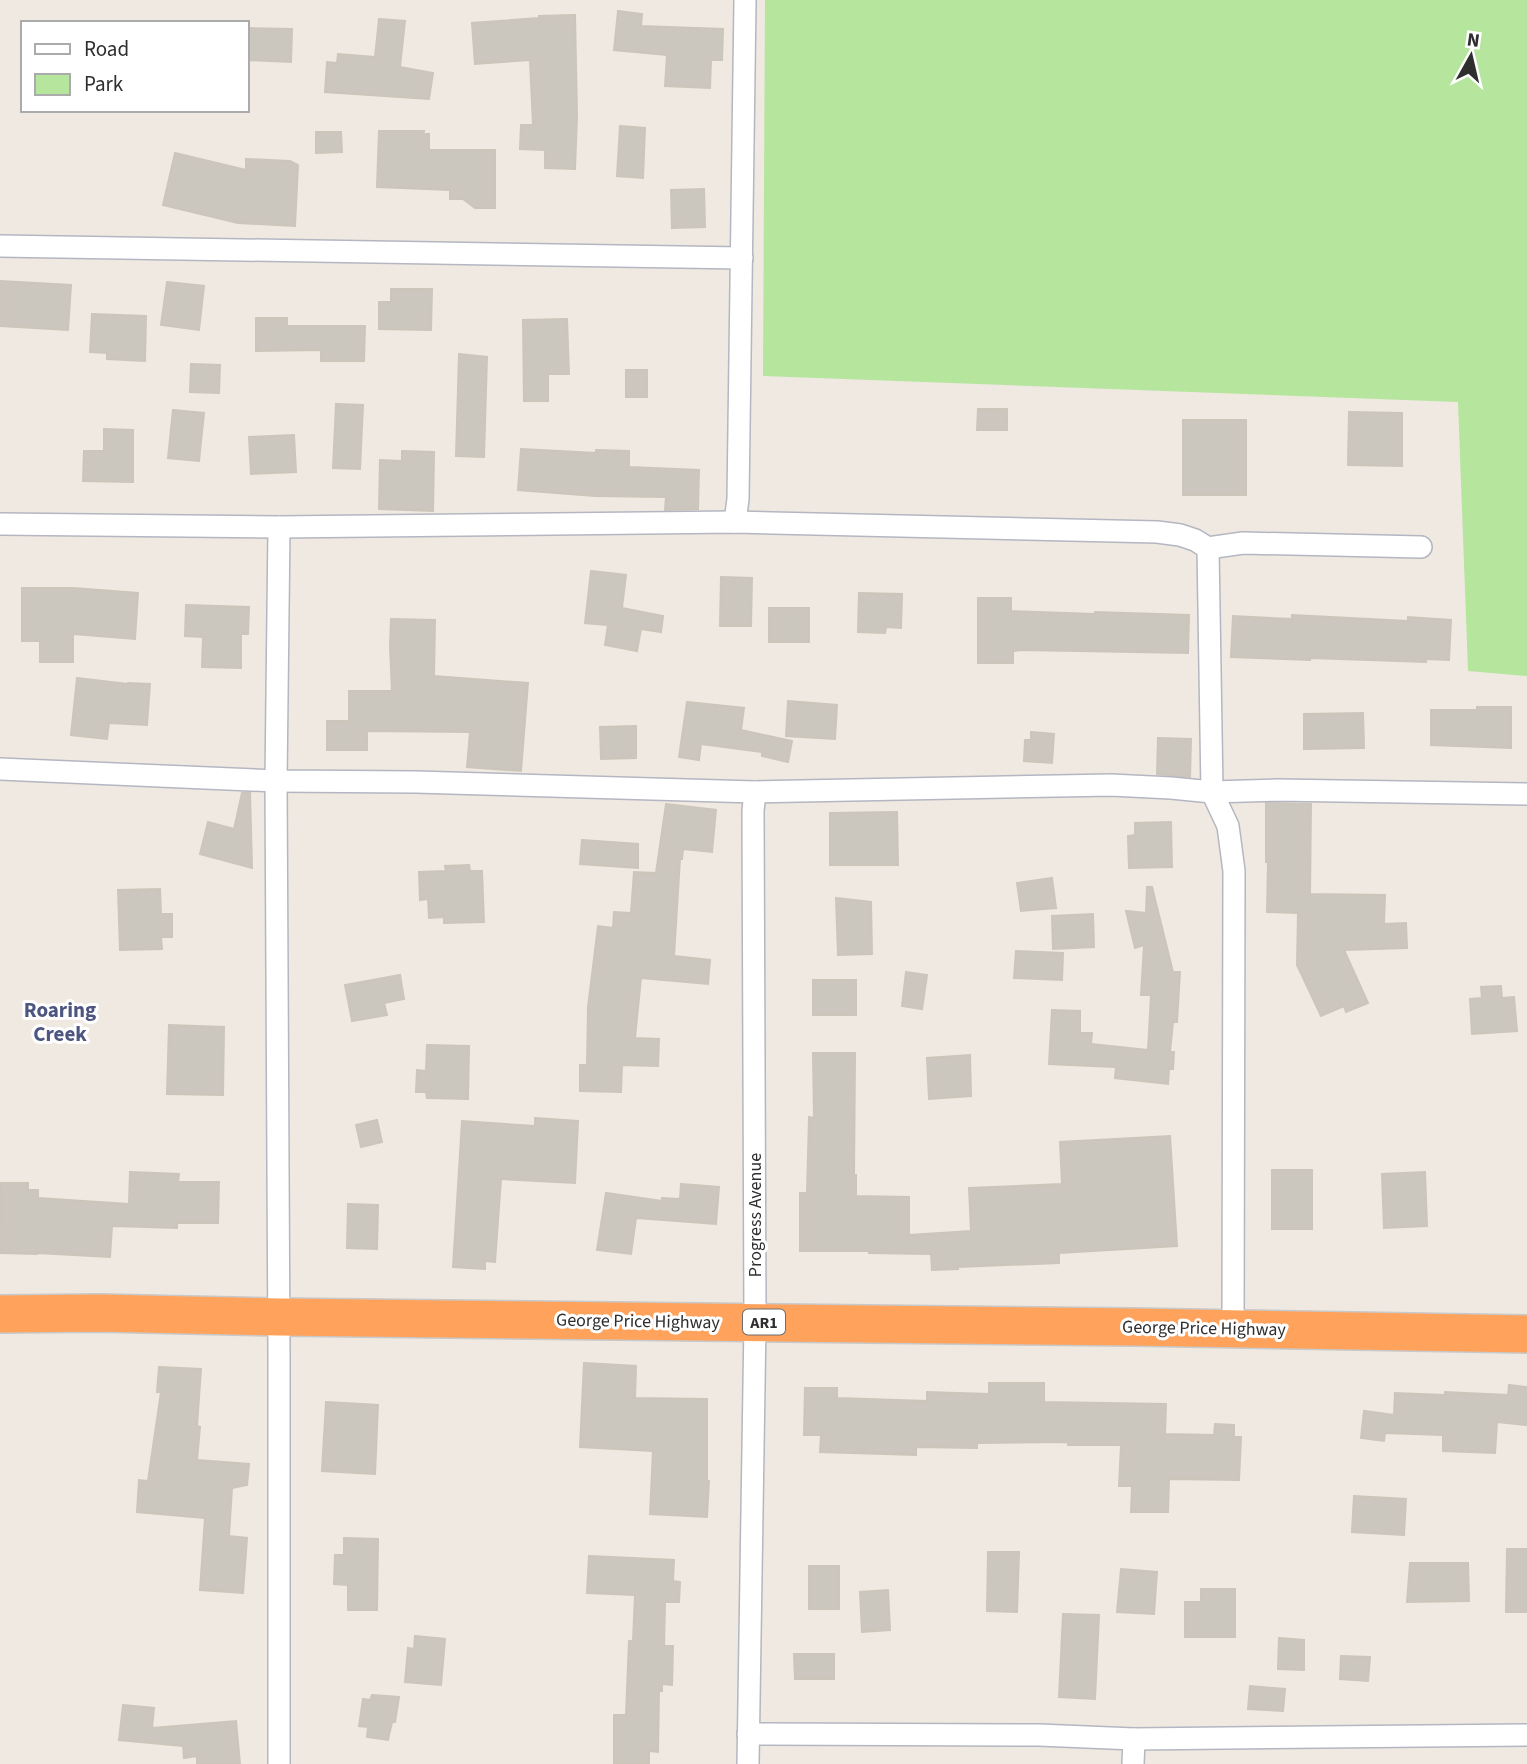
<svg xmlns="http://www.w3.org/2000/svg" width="1527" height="1764" font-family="'Source Sans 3',sans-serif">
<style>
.green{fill:#b6e59e}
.building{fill:#cbc7bf;stroke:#cbc5ba;stroke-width:2}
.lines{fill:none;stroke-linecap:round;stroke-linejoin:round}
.street-casing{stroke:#b4b7c1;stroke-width:24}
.highway-casing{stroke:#c9c9c9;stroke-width:40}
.street{stroke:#fff;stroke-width:21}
.highway{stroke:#ffa35c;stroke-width:37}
.labels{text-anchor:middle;stroke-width:6;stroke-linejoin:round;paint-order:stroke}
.shield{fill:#fff;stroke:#6d6d6d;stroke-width:2}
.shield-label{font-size:16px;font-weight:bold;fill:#2e2e2e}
.street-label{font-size:18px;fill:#2e2e2e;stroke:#fff}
.quarter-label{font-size:21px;font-weight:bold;fill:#4d5680;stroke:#fff}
</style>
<rect width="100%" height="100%" fill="#efe9e1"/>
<path class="green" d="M 765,0 L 1527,0 L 1527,676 L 1468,671 L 1458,402 L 763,376 Z"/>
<g class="building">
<path d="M 618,11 L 642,14 L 641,26 L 723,29 L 722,60 L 711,60 L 710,88 L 665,86 L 667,55 L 614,50 Z"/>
<path d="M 575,15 L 577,116 L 575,169 L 545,168 L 545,150 L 520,149 L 521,125 L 533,125 L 530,60 L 475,64 L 472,23 L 539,18 L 539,16 Z"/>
<path d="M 379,19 L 405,21 L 400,67 L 433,73 L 429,99 L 325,92 L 327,62 L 337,63 L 338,54 L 375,57 Z"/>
<path d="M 247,28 L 292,29 L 291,62 L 247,60 Z"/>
<path d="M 620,126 L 645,128 L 643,178 L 617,176 Z"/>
<path d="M 379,131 L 424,131 L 423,134 L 429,134 L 429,150 L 495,150 L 495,208 L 475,208 L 463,199 L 450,199 L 450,190 L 377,187 Z"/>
<path d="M 316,132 L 341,132 L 342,152 L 316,153 Z"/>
<path d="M 175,153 L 246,170 L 246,159 L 290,161 L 298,165 L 295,226 L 238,223 L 163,205 Z"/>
<path d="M 704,189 L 705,227 L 672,228 L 671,190 Z"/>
<path d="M 0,281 L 71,285 L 68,330 L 0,326 Z"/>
<path d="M 167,282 L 204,286 L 199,330 L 161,325 Z"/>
<path d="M 391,289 L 432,289 L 431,330 L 379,329 L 379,302 L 391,302 Z"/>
<path d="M 92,314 L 146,316 L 145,361 L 107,359 L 107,353 L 90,352 Z"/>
<path d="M 256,318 L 287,318 L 287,326 L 365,326 L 364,361 L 321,361 L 321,350 L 256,351 Z"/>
<path d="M 567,319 L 569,374 L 548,374 L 548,401 L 524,401 L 523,320 Z"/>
<path d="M 459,354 L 487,357 L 484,457 L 456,456 Z"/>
<path d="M 191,364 L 220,365 L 219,393 L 190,392 Z"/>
<rect x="626" y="370" width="21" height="27"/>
<path d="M 336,404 L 363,405 L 360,469 L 333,468 Z"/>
<path d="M 978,409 L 1007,409 L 1007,430 L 977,430 Z"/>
<path d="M 173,410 L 204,413 L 199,461 L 168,458 Z"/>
<path d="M 1349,412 L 1402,413 L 1402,466 L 1348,465 Z"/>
<rect x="1183" y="420" width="63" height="75"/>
<path d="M 104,429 L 133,430 L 133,482 L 83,481 L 84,451 L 104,451 Z"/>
<path d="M 294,435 L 296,472 L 251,474 L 249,437 Z"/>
<path d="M 521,449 L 596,453 L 596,450 L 629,451 L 629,467 L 699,470 L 698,509 L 665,510 L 666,497 L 595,496 L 518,490 Z"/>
<path d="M 402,451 L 434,452 L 433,511 L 379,509 L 380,460 L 402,461 Z"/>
<path d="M 591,571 L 626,575 L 622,608 L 663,616 L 661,632 L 641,629 L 637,651 L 605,645 L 608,625 L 585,623 Z"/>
<path d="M 721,577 L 752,578 L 751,626 L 720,626 Z"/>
<path d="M 22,588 L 73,588 L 138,593 L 135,639 L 73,634 L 73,662 L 40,662 L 40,641 L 22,641 Z"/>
<path d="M 859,593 L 902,594 L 901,628 L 886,627 L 885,633 L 858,632 Z"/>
<path d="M 978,598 L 1011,598 L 1011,611 L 1095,614 L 1095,612 L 1189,615 L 1188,653 L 1022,650 L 1013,651 L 1013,663 L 978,663 Z"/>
<path d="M 186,605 L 249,607 L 248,634 L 241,634 L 241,668 L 202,667 L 203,637 L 185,636 Z"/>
<rect x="769" y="608" width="40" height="34"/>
<path d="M 1292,615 L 1408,621 L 1408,617 L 1451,620 L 1449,660 L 1426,659 L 1426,662 L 1310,658 L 1310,660 L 1231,657 L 1233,616 L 1292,619 Z"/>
<path d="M 391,619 L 435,620 L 434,676 L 528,683 L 521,771 L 467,767 L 470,732 L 367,731 L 367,750 L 327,750 L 327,721 L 349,721 L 349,691 L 392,691 L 390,646 Z"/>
<path d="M 77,678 L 128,684 L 128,683 L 150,684 L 147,725 L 109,723 L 107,739 L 71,735 Z"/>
<path d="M 788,701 L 837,705 L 835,739 L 786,736 Z"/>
<path d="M 687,702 L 744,708 L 741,730 L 792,741 L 788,762 L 762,756 L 762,752 L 701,744 L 699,760 L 679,757 Z"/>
<path d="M 1477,707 L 1511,707 L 1511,748 L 1431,745 L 1431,710 L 1477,710 Z"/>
<path d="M 1363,713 L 1364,748 L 1304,749 L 1304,714 Z"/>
<path d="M 636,726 L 636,758 L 601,759 L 600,727 Z"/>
<path d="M 1031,732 L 1054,734 L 1052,763 L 1024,761 L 1025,740 L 1031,740 Z"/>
<path d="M 1158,738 L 1191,739 L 1190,777 L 1157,774 Z"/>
<path d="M 242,793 L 250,793 L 252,868 L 200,854 L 208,822 L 234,829 Z"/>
<path d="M 1266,803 L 1311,804 L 1310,894 L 1385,895 L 1384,924 L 1406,923 L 1407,948 L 1344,950 L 1368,1003 L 1346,1012 L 1344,1006 L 1321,1016 L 1297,965 L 1298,913 L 1267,912 L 1268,862 L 1266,862 Z"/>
<path d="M 666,804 L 716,810 L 712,852 L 683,849 L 682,859 L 680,859 L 674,956 L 710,960 L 708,984 L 641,978 L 635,1038 L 659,1039 L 658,1066 L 622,1065 L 621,1092 L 580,1091 L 580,1065 L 587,1065 L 588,1007 L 598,926 L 613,928 L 614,912 L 631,913 L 634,872 L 656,873 Z"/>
<path d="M 897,812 L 898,865 L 830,865 L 830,813 Z"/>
<path d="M 1171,822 L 1172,867 L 1129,868 L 1128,836 L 1135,835 L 1135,823 Z"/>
<path d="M 582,840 L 638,844 L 638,868 L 580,864 Z"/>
<path d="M 469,865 L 470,871 L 482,871 L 484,922 L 444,923 L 444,917 L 429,918 L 428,899 L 420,900 L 419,872 L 446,871 L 445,866 Z"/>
<path d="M 1052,878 L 1056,908 L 1021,911 L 1017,883 Z"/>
<path d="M 1147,887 L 1152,887 L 1173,972 L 1180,972 L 1177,1022 L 1173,1022 L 1170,1052 L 1174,1052 L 1173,1069 L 1169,1069 L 1168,1084 L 1115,1078 L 1116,1067 L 1049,1064 L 1052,1010 L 1080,1011 L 1080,1033 L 1092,1033 L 1091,1044 L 1148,1050 L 1151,995 L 1141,995 L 1144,945 L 1135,948 L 1126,911 L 1146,913 Z"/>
<path d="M 160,889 L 161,914 L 172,914 L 172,937 L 161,937 L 162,949 L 120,950 L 118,890 Z"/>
<path d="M 836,898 L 871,902 L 872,954 L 838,955 Z"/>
<path d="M 1093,914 L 1094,947 L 1053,949 L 1052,916 Z"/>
<path d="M 1016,951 L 1063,953 L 1062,980 L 1014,978 Z"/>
<path d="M 906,972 L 927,975 L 922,1009 L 902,1006 Z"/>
<path d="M 400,975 L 404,999 L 384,1003 L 387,1015 L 352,1021 L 345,985 Z"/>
<rect x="813" y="980" width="43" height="35"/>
<path d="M 1501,986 L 1502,998 L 1514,997 L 1517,1031 L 1472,1034 L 1470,999 L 1482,998 L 1481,987 Z"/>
<path d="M 169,1025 L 224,1027 L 223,1095 L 167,1094 Z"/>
<path d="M 427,1045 L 469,1046 L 468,1099 L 427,1098 L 426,1092 L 416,1092 L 417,1070 L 426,1071 Z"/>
<path d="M 813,1053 L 855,1053 L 854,1175 L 856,1175 L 856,1196 L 909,1197 L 909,1235 L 971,1231 L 969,1188 L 1062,1184 L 1060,1142 L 1170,1136 L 1177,1246 L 1059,1253 L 1059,1263 L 958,1267 L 958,1269 L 932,1270 L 931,1254 L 869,1253 L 869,1251 L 800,1251 L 800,1193 L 807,1193 L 809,1117 L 814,1118 Z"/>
<path d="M 970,1055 L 971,1096 L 929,1099 L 927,1058 Z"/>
<path d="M 535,1118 L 578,1121 L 575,1183 L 501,1179 L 495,1262 L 485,1261 L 485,1269 L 453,1267 L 462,1121 L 535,1126 Z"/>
<path d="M 377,1120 L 382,1142 L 361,1147 L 356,1125 Z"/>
<rect x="1272" y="1170" width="40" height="59"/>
<path d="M 130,1172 L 179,1174 L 178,1182 L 219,1182 L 218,1223 L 177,1223 L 177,1228 L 112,1226 L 110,1257 L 37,1253 L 37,1254 L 0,1253 L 1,1183 L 28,1183 L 28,1190 L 38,1190 L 38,1198 L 129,1204 Z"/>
<path d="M 1425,1172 L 1427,1226 L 1384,1228 L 1382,1174 Z"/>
<path d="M 681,1184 L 719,1187 L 716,1224 L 636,1218 L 631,1254 L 597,1250 L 606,1193 L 662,1201 L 662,1198 L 680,1199 Z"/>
<path d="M 348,1204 L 378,1205 L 377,1249 L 347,1248 Z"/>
<path d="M 584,1363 L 636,1366 L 635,1398 L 707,1399 L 707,1481 L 709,1481 L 707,1517 L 650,1514 L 653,1451 L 580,1447 Z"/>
<path d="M 159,1367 L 201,1369 L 197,1426 L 200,1427 L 197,1460 L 249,1464 L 247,1485 L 232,1488 L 229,1536 L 247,1538 L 243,1593 L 200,1590 L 205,1518 L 137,1512 L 139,1480 L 148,1481 L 161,1392 L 157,1392 Z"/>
<path d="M 989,1383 L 1044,1383 L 1044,1402 L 1166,1404 L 1165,1434 L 1214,1435 L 1215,1424 L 1234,1425 L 1234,1437 L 1241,1437 L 1239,1480 L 1169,1479 L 1168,1512 L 1131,1512 L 1132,1486 L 1119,1486 L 1121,1445 L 1068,1445 L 1068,1442 L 977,1443 L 977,1448 L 916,1447 L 916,1455 L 820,1452 L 821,1435 L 804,1435 L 805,1388 L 837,1388 L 837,1398 L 927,1401 L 927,1392 L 989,1394 Z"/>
<path d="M 1509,1385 L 1527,1387 L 1527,1425 L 1497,1422 L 1495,1453 L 1443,1451 L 1443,1435 L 1385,1433 L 1384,1441 L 1361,1438 L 1364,1411 L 1394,1415 L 1395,1393 L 1445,1395 L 1445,1392 L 1508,1395 Z"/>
<path d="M 326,1402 L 378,1405 L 375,1474 L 322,1471 Z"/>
<path d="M 1354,1496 L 1406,1499 L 1404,1535 L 1352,1532 Z"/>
<path d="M 344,1538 L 378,1539 L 377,1610 L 348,1610 L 348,1585 L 334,1584 L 335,1555 L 344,1555 Z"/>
<path d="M 1507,1549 L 1527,1549 L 1527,1612 L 1506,1612 Z"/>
<path d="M 988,1552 L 1019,1552 L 1017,1612 L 987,1611 Z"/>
<path d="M 589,1556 L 674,1560 L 673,1581 L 680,1582 L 679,1602 L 665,1602 L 664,1646 L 673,1646 L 672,1685 L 662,1684 L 662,1691 L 659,1691 L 658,1752 L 649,1751 L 649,1764 L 614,1764 L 614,1715 L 626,1715 L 629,1641 L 633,1641 L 635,1595 L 587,1593 Z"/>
<path d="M 1410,1563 L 1468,1563 L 1469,1601 L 1407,1602 Z"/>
<rect x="809" y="1566" width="30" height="43"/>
<path d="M 1121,1569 L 1157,1572 L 1154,1614 L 1117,1612 Z"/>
<path d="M 1201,1589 L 1235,1589 L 1235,1637 L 1185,1637 L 1185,1602 L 1201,1602 Z"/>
<path d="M 888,1590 L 890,1630 L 862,1632 L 860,1592 Z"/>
<path d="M 1063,1614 L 1099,1615 L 1095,1699 L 1059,1697 Z"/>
<path d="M 415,1636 L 445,1639 L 441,1685 L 405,1682 L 408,1648 L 414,1649 Z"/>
<path d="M 1279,1638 L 1304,1640 L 1304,1670 L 1278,1669 Z"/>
<path d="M 794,1654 L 834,1654 L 834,1679 L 795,1679 Z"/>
<path d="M 1341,1656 L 1370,1657 L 1368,1681 L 1340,1679 Z"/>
<path d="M 1250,1686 L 1285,1689 L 1283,1711 L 1248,1709 Z"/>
<path d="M 372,1695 L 399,1697 L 395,1722 L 392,1722 L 388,1740 L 367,1737 L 368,1727 L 359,1726 L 363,1699 L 370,1700 Z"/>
<path d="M 123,1705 L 154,1708 L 152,1728 L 236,1721 L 240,1764 L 197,1764 L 197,1756 L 184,1758 L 183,1746 L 119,1740 Z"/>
</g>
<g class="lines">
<defs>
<g id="street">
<path d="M 0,246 L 742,258"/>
<path d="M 735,522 L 738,499 L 745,0"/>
<path d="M 0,524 L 279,527 L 735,522 L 1157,532 L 1180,535 L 1195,540 L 1208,548 L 1243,543 L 1421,547"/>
<path d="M 279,527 L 276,781 L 279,1357 L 279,1764"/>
<path d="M 1208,548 L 1212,792 L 1228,826 L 1234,871 L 1233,1328"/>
<path d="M 0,769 L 276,781 L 416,782 L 755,792 L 1111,785 L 1171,788 L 1212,792 L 1277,790 L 1527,794"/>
<path d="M 748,1734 L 1039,1735 L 1134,1739 L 1527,1735"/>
<path d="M 748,1764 L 755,1322 L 753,811 L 755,792"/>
<path d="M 1133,1764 L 1134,1739"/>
</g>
<path id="highway" d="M 0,1314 L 100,1313 L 279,1317 L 1133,1327 L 1527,1334"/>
</defs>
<use href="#street" class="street-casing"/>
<use href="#highway" class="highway-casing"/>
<use href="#street" class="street"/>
<use href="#highway" class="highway"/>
</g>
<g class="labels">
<rect class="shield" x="743" y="1309.5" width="42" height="25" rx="5"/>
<g class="shield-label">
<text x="764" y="1328">AR1</text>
</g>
<g class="street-label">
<text transform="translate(755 1215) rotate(-90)" y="6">Progress Avenue</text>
<text transform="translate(638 1321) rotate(1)" y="6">George Price Highway</text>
<text transform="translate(1204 1328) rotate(1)" y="6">George Price Highway</text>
</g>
<g class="quarter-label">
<text x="60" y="1017">Roaring<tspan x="60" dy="24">Creek</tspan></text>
</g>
</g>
<rect x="21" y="21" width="228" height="91" fill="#ffffff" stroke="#ababab" stroke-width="2"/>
<rect x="35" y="44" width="35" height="10" fill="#ffffff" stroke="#ababab" stroke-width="2"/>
<text x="84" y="56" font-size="21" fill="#2e2e2e">Road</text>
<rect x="35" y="74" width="35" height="21" fill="#b6e59e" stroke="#ababab" stroke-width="2"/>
<text x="84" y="91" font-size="21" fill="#2e2e2e">Park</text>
<g transform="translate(1471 56) rotate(8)" stroke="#ffffff" stroke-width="5" paint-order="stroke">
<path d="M0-5L12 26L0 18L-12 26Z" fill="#2e2e2e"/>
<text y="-10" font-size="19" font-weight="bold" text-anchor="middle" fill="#2e2e2e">N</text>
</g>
</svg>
